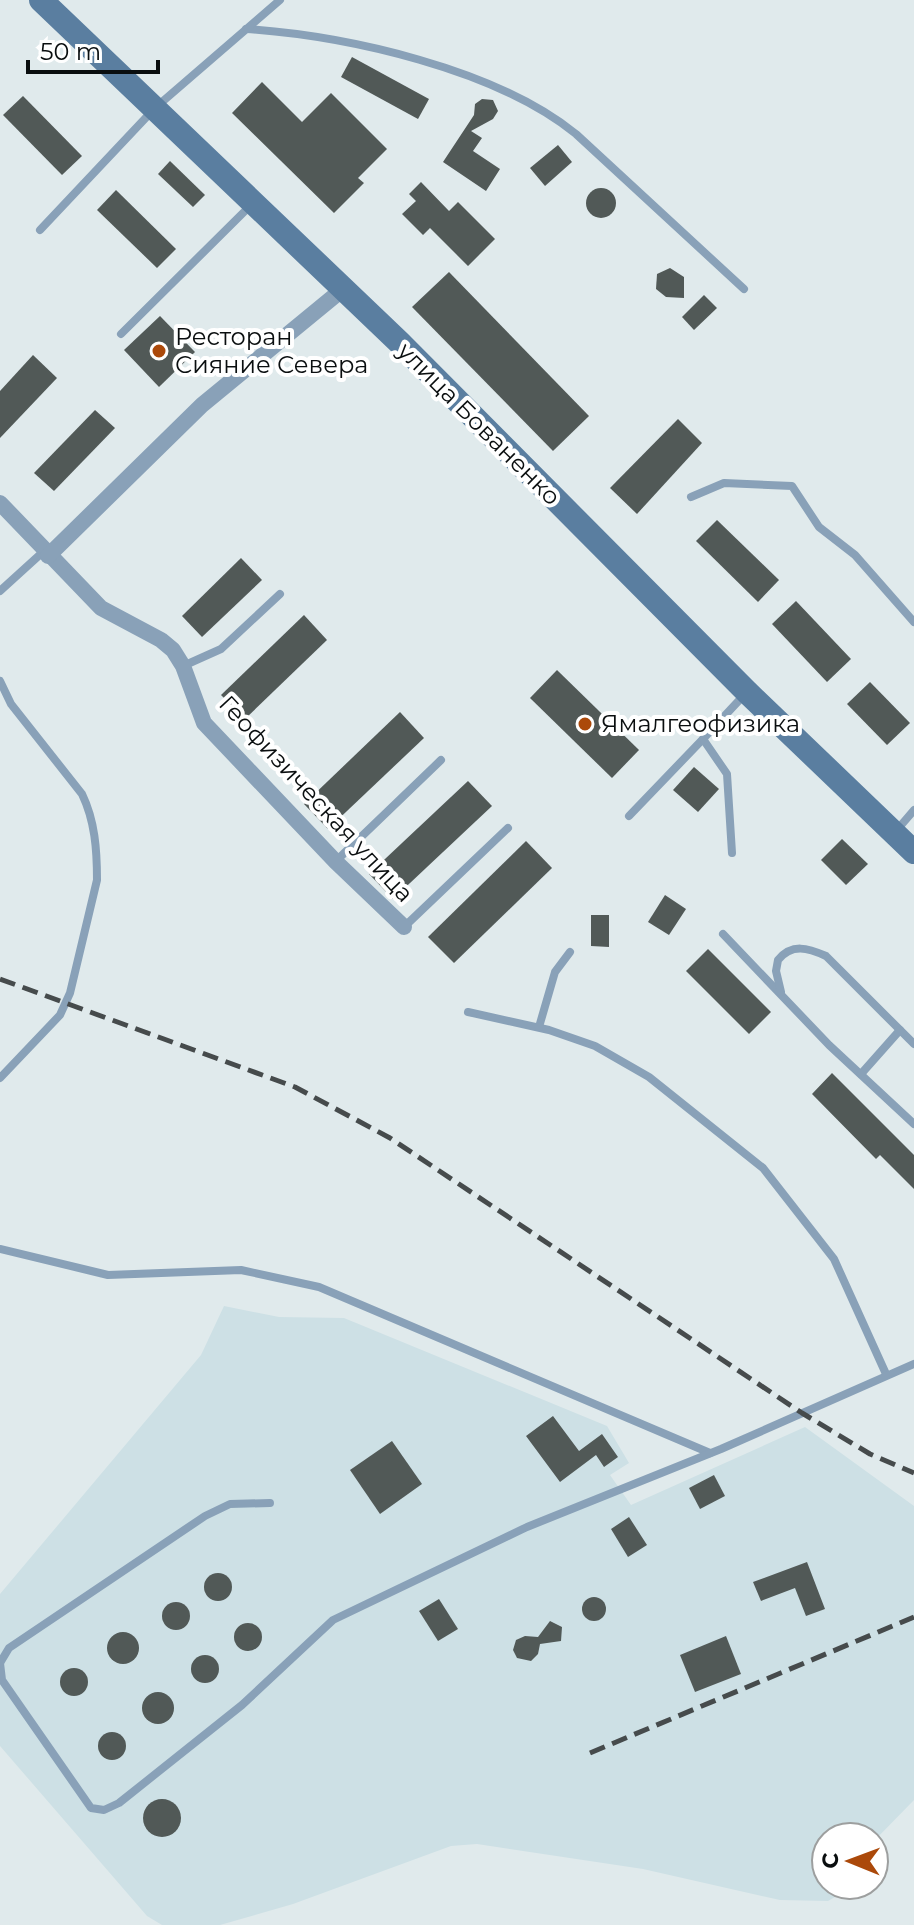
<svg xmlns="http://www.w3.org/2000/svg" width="914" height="1925" font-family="Montserrat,sans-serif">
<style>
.built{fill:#cde0e5}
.building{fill:#515957}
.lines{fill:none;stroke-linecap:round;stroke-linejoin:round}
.lane{stroke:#89a1b8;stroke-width:8}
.street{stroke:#89a1b8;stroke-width:16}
.secondary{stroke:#5a7ea0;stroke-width:24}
.rail{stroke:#464b4c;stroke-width:5;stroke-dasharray:16 8;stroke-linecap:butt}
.poi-dot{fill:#ab490a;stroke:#fff;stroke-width:3}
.labels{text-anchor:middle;stroke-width:8;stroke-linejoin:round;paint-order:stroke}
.poi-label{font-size:24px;fill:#0a0e0f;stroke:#fff;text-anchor:start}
.street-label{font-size:24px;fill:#0a0e0f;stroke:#fff}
</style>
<rect width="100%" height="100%" fill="#e0eaec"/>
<path class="built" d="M 224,1306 L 279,1317 L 344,1318 L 607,1426 L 629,1463 L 610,1475 L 631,1505 L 805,1427 L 914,1506 L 914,1800 L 874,1841 L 874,1837 L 826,1837 L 826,1885 L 856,1885 L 828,1901 L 780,1900 L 643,1869 L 477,1844 L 451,1846 L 293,1904 L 220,1925 L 162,1925 L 147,1916 L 0,1746 L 0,1594 L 201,1355 Z"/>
<g class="building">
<path d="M 352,57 L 429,99 L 418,119 L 341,77 Z"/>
<path d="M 262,82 L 302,122 L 331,93 L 387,149 L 358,178 L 364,183 L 334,213 L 232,113 Z"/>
<path d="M 23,96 L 82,156 L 62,175 L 3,115 Z"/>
<path d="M 482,99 L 493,100 L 498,111 L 493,119 L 471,131 L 482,138 L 473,151 L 500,169 L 486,191 L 443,162 L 474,115 L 475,104 Z"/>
<path d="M 558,145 L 572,162 L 545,186 L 530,168 Z"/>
<path d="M 170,161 L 205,195 L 193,207 L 158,174 Z"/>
<path d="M 421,182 L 449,211 L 458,202 L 495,239 L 468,266 L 430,228 L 423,235 L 402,214 L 416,201 L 409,194 Z"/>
<circle cx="601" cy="203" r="15"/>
<path d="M 116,190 L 176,249 L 157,268 L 97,210 Z"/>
<path d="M 670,268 L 684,277 L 684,298 L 666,297 L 656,289 L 657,274 Z"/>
<path d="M 449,272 L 589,416 L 553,451 L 412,307 Z"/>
<path d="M 704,295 L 717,308 L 694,330 L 682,317 Z"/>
<path d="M 160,316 L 195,352 L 159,387 L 124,350 Z"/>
<path d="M 33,355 L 57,378 L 0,438 L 0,391 Z"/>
<path d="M 95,410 L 115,428 L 54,491 L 34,473 Z"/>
<path d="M 678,419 L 702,443 L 637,514 L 610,488 Z"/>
<path d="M 717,520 L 779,580 L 758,602 L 696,541 Z"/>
<path d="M 241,558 L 262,580 L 202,637 L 182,616 Z"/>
<path d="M 796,601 L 851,659 L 827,682 L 772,624 Z"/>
<path d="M 304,615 L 327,640 L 245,719 L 221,695 Z"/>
<path d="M 557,670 L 639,750 L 612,778 L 530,698 Z"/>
<path d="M 870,682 L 910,723 L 887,745 L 847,704 Z"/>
<path d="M 400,712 L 424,738 L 328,829 L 304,804 Z"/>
<path d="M 694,767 L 719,789 L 698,812 L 673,790 Z"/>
<path d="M 468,781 L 492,806 L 393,899 L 369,874 Z"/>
<path d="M 842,839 L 868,864 L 846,885 L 821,860 Z"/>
<path d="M 526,841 L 552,868 L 454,963 L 428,937 Z"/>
<path d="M 665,895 L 686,909 L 669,935 L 648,922 Z"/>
<path d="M 591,915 L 609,915 L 609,947 L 591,946 Z"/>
<path d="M 708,949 L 771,1012 L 749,1034 L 686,971 Z"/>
<path d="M 832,1073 L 914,1155 L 914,1189 L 880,1155 L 876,1159 L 812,1094 Z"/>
<path d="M 553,1416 L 579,1451 L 602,1434 L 618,1457 L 604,1467 L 596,1455 L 560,1482 L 526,1436 Z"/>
<path d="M 392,1441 L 422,1484 L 380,1514 L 350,1470 Z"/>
<path d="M 714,1475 L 725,1496 L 700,1509 L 689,1488 Z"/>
<path d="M 629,1517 L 647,1545 L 628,1557 L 611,1529 Z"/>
<path d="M 807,1562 L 825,1609 L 806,1616 L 795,1588 L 761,1601 L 753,1582 Z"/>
<circle cx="218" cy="1587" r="14"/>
<circle cx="594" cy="1609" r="12"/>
<path d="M 439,1599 L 458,1629 L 438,1641 L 419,1611 Z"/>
<circle cx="176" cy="1616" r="14"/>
<path d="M 550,1621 L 562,1627 L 561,1641 L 540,1644 L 538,1654 L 531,1661 L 517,1658 L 513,1650 L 516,1640 L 525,1636 L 538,1637 Z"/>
<circle cx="248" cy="1637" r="14"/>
<circle cx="123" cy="1648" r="16"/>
<path d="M 726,1636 L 741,1674 L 695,1692 L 680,1655 Z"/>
<circle cx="205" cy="1669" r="14"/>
<circle cx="74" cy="1682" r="14"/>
<circle cx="158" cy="1708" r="16"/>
<circle cx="112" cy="1746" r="14"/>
<circle cx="162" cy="1818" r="19"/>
</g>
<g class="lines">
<g class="lane">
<path d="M 246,29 C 348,36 496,69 576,134 L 744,289"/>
<path d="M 40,230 L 155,108 L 280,0"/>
<path d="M 121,334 L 250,206"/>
<path d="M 691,497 L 724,483 L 792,486 L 819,527 L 855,555 L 914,622"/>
<path d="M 0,591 L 44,551"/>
<path d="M 183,666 L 221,649 L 280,594"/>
<path d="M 0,681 L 11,704 L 82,794 C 95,821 97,850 97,880 L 70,993 L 60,1015 L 0,1078"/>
<path d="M 629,816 L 703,739"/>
<path d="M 896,831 L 914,810"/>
<path d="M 732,853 L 727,774 L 703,739 L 745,694"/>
<path d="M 336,861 L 441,760"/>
<path d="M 404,927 L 508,828"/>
<path d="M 723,934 L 829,1045 L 914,1124"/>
<path d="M 781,992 L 776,971 L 778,960 C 792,943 808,948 826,956 L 914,1044"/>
<path d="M 468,1012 L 549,1030 L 595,1046 L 649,1077 L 763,1168 L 834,1259 L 886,1374"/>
<path d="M 539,1027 L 555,972 L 570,952"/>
<path d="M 861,1074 L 900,1030"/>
<path d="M 0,1249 L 108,1275 L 241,1270 L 319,1287 L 710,1453"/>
<path d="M 0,1663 L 2,1680 L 91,1808 L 104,1810 L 119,1803 L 242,1705 L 333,1620 L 527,1527 L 721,1449 L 914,1364"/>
<path d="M 0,1663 L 9,1648 L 205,1516 L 230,1504 L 270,1503"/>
</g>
<g class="street">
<path d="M 0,503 L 101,608 L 161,640 L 173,650 L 183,666 L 204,723 L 336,862 L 404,927"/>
<path d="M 48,556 L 202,405 L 343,289"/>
</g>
<path class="secondary" d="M 41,0 L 400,343 L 747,692 L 914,852"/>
<g class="rail">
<path d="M 0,979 L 295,1087 L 390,1138 L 802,1413 L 870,1454 L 914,1473"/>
<path d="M 590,1753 L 914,1617"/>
</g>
</g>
<g class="poi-dot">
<circle cx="159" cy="351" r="8"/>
<circle cx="585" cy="724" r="8"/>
</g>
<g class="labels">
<g class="poi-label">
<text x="175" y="345">Ресторан<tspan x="175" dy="28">Сияние Севера</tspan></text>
<text x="601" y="732">Ямалгеофизика</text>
</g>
<g class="street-label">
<text transform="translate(479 424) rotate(45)" y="8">улица Бованенко</text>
<text transform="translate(316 799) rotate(47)" y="8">Геофизическая улица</text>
</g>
</g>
<g transform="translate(850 1861) rotate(271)"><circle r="38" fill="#ffffff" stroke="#9d9f9f" stroke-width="2"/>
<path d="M0-6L14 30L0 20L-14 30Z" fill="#ab490a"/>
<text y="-12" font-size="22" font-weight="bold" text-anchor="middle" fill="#0a0e0f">С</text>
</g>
<path d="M28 60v12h130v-12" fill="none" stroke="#0a0e0f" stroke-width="4"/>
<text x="40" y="60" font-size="24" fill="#0a0e0f" stroke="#ffffff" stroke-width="6" paint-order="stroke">50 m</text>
</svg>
